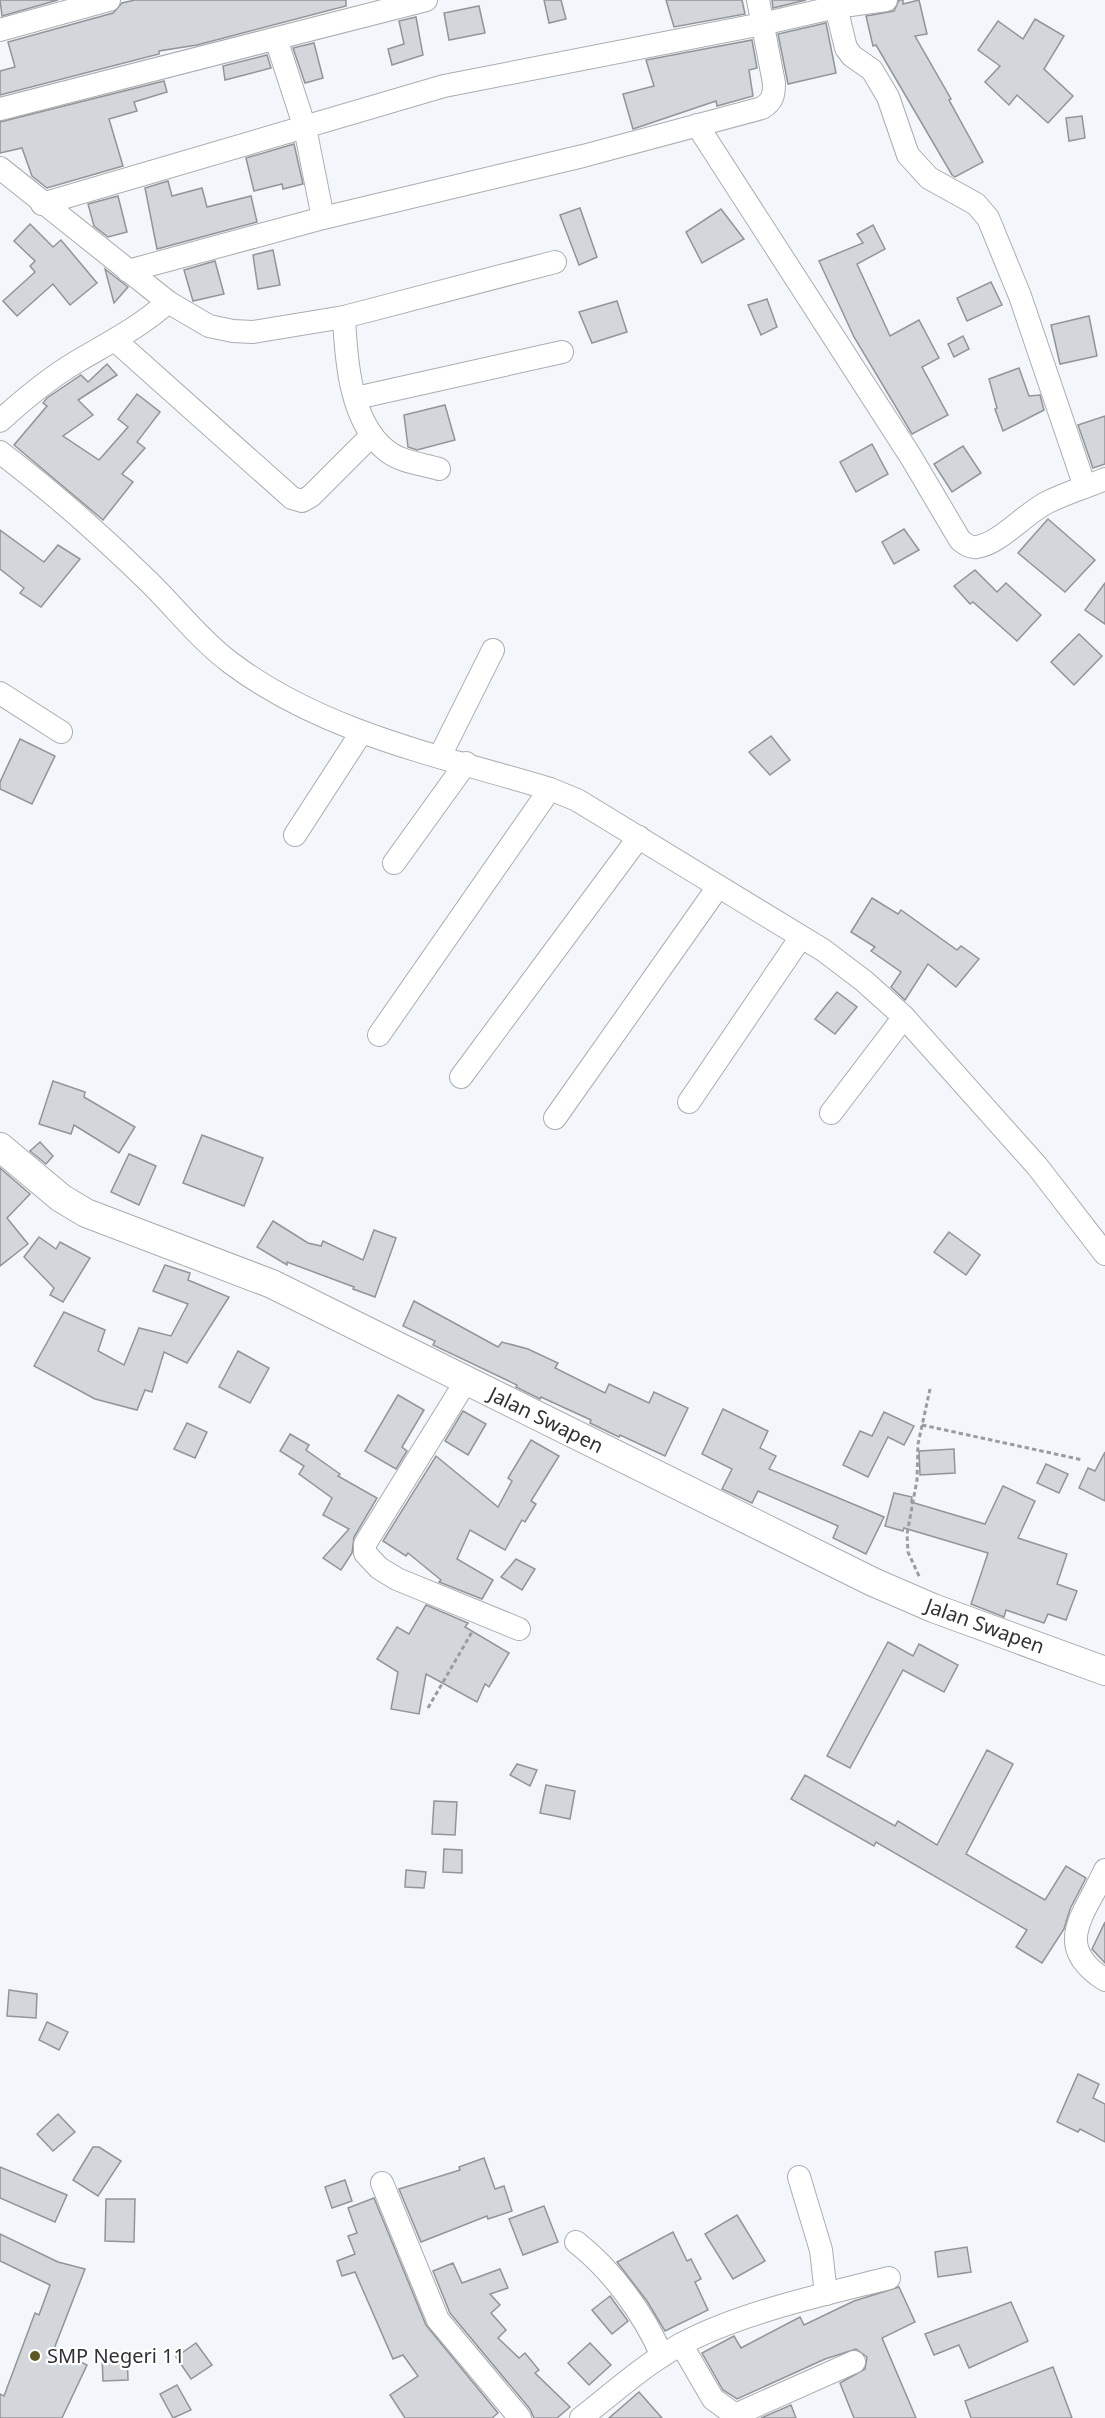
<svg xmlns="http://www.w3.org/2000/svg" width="1105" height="2418" font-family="'Noto Sans',sans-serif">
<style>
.building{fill:#d3d7db;stroke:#919599;stroke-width:1.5}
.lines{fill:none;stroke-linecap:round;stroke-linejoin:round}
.minor-casing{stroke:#a9adb1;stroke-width:24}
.major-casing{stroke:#a9adb1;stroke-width:30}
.path{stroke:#9a9c9f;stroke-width:3;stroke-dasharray:4.5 3;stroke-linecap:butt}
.minor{stroke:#fff;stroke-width:22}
.major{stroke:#fff;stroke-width:28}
.poi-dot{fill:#5d5925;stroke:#fff;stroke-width:2}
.labels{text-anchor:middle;stroke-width:4.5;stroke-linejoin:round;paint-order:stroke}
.street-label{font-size:20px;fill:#303133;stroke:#fff}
.poi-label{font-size:20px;fill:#303133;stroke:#fff;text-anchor:start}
</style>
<rect width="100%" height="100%" fill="#f3f7fb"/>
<g class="building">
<path d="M 0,0 L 58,0 L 2,16 Z"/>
<path d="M 135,0 L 346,0 L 346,6 L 197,45 L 159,51 L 159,54 L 0,95 L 0,71 L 15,67 L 8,42 L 113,13 L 122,3 Z"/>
<path d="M 544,0 L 561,0 L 566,19 L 549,23 Z"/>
<path d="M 666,0 L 742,0 L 745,14 L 674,27 Z"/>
<path d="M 772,0 L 806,0 L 773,8 Z"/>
<path d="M 899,0 L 903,0 L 903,4 L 919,0 L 927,34 L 915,36 L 951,99 L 949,100 L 983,162 L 955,177 L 952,175 L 876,45 L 873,46 L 866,16 L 894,11 Z"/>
<path d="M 479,6 L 485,33 L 449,40 L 444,13 Z"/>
<path d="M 416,17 L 423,55 L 392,65 L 388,49 L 404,44 L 399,21 Z"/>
<path d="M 1035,19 L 1064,36 L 1044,69 L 1073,96 L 1048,123 L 1017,95 L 1009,105 L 985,82 L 1000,66 L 978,50 L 998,21 L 1023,39 Z"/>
<path d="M 826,23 L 836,73 L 788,84 L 778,34 Z"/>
<path d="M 752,40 L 757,68 L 749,70 L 753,96 L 717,106 L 716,101 L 633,129 L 623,94 L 654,86 L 646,60 Z"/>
<path d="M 314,43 L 323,78 L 305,83 L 293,48 Z"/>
<path d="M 267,55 L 271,68 L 225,80 L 223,66 Z"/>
<path d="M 164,81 L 167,92 L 134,102 L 137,111 L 109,119 L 123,166 L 47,188 L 32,176 L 22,148 L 0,153 L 0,122 Z"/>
<path d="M 1082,116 L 1085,138 L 1069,141 L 1066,118 Z"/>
<path d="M 294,144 L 303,184 L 283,189 L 282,184 L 254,191 L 246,158 Z"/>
<path d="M 168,181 L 172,196 L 202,188 L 207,207 L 251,196 L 257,222 L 157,249 L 145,188 Z"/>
<path d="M 118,196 L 127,232 L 108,237 L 94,226 L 88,204 Z"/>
<path d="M 580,208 L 597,257 L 579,265 L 560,215 Z"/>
<path d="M 721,209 L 744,239 L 702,263 L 686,232 Z"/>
<path d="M 30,224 L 53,247 L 61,240 L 97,283 L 70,305 L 53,284 L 17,316 L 3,301 L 35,272 L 30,266 L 35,261 L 14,241 Z"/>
<path d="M 873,225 L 885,249 L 857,264 L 890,336 L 919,320 L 939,358 L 922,367 L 948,415 L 912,434 L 854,337 L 819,261 L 863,243 L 857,234 Z"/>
<path d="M 273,250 L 280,285 L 258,289 L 253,255 Z"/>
<path d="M 215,261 L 224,294 L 193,301 L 184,270 Z"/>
<path d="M 105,269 L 128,287 L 114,303 Z"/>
<path d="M 991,282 L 1002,305 L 967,321 L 957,298 Z"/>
<path d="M 767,299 L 777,327 L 761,335 L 748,305 Z"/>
<path d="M 617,301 L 627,332 L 592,343 L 579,312 Z"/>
<path d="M 1089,316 L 1097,356 L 1060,364 L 1051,325 Z"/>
<path d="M 963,336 L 969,349 L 954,357 L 948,344 Z"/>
<path d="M 107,364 L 117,375 L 78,400 L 93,415 L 63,436 L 99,460 L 128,427 L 118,419 L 137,394 L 160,412 L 137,442 L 145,448 L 122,474 L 133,482 L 103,520 L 14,445 L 47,406 L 43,403 L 47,398 L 81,375 L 88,382 Z"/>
<path d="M 1019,368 L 1029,396 L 1040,395 L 1044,410 L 1003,431 L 995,409 L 997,408 L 989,379 Z"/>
<path d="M 445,405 L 455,440 L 417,450 L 408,447 L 404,415 Z"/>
<path d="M 1105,416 L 1105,464 L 1093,468 L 1078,425 Z"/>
<path d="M 872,444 L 888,474 L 856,492 L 840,462 Z"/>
<path d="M 963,446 L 981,473 L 952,492 L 934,464 Z"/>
<path d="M 1048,519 L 1095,560 L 1065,592 L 1018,553 Z"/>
<path d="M 904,529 L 919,550 L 894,564 L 882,542 Z"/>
<path d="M 0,530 L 44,562 L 58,545 L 80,559 L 41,607 L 20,593 L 24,588 L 0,569 Z"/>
<path d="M 975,570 L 997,592 L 1006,583 L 1041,615 L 1017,641 L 973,602 L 970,604 L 954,586 Z"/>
<path d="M 1105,583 L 1105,624 L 1085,610 Z"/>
<path d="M 1079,634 L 1102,656 L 1074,685 L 1051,662 Z"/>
<path d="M 771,736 L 790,760 L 770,775 L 749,752 Z"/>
<path d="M 20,739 L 55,756 L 32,804 L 0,789 L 0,782 Z"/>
<path d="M 872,898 L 898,914 L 901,910 L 957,950 L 961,946 L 979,959 L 956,987 L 928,964 L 905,1000 L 891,987 L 901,972 L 871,951 L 875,947 L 851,932 Z"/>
<path d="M 837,992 L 857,1007 L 835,1034 L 815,1019 Z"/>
<path d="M 53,1081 L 85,1092 L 84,1097 L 135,1127 L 119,1153 L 74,1125 L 71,1134 L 39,1124 Z"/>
<path d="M 202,1135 L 263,1158 L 244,1206 L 183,1183 Z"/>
<path d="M 40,1142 L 53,1156 L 46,1164 L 30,1151 Z"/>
<path d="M 129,1154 L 156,1166 L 139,1205 L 111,1192 Z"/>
<path d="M 0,1168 L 30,1194 L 7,1218 L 28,1244 L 0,1266 Z"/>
<path d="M 273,1221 L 308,1243 L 321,1246 L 323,1241 L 363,1260 L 374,1230 L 396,1238 L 375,1297 L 353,1289 L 354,1287 L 287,1262 L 287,1265 L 257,1247 Z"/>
<path d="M 949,1232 L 980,1255 L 966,1275 L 934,1252 Z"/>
<path d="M 39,1237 L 56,1249 L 60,1242 L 90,1258 L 63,1302 L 50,1295 L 54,1288 L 24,1257 Z"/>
<path d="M 165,1265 L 190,1273 L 188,1280 L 229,1297 L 187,1363 L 164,1352 L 152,1392 L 145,1390 L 137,1410 L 95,1399 L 34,1366 L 64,1312 L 105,1330 L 98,1351 L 124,1365 L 139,1328 L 171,1336 L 188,1304 L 153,1291 Z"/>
<path d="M 414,1301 L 498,1347 L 502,1342 L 528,1349 L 558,1363 L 555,1368 L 605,1393 L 609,1384 L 649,1403 L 654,1392 L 688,1408 L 665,1456 L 620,1435 L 619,1437 L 590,1423 L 591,1420 L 541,1397 L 540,1399 L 516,1387 L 517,1385 L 433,1345 L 435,1341 L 403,1326 Z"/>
<path d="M 238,1351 L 269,1368 L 250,1403 L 219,1387 Z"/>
<path d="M 398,1395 L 424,1410 L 402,1447 L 407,1451 L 396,1469 L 365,1451 Z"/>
<path d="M 723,1409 L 768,1431 L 760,1448 L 776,1456 L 769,1469 L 884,1517 L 866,1554 L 833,1538 L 838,1526 L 758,1491 L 752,1503 L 722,1489 L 732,1469 L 702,1454 Z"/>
<path d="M 463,1411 L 486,1424 L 468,1455 L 445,1441 Z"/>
<path d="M 884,1412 L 914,1426 L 904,1445 L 888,1437 L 868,1477 L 843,1465 L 860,1431 L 872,1436 Z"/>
<path d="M 187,1423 L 207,1432 L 195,1458 L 174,1449 Z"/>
<path d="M 290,1434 L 309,1445 L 306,1450 L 340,1474 L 338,1476 L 377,1498 L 354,1537 L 352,1553 L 341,1570 L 323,1558 L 349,1529 L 323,1515 L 332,1498 L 299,1474 L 304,1466 L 280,1451 Z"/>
<path d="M 531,1440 L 559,1456 L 531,1501 L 536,1504 L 525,1522 L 522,1520 L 505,1550 L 470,1530 L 457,1559 L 493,1580 L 482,1599 L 439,1582 L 441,1580 L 408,1553 L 406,1556 L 383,1541 L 436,1456 L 498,1507 L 512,1481 L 508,1478 Z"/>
<path d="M 954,1449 L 955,1473 L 920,1475 L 919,1451 Z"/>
<path d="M 1105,1452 L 1105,1501 L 1079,1488 L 1088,1468 L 1095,1471 Z"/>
<path d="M 1046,1464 L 1068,1474 L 1059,1493 L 1037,1483 Z"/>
<path d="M 1003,1486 L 1035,1501 L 1018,1538 L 1067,1554 L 1057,1584 L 1077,1591 L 1066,1620 L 1048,1614 L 1044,1623 L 1006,1610 L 1004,1617 L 971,1604 L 988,1553 L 904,1528 L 903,1531 L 885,1526 L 894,1493 L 912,1497 L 911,1502 L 985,1524 Z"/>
<path d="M 516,1559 L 535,1569 L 522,1590 L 501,1577 Z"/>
<path d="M 426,1605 L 468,1623 L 465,1627 L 509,1653 L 489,1687 L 485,1684 L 477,1702 L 426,1674 L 419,1714 L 391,1709 L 398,1672 L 377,1659 L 397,1627 L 409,1634 Z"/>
<path d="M 888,1642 L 913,1656 L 919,1644 L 958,1665 L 944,1692 L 903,1670 L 850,1768 L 827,1756 Z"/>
<path d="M 987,1750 L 1013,1764 L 966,1854 L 1045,1900 L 1066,1866 L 1086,1878 L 1070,1909 L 1064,1929 L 1042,1963 L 1016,1947 L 1027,1930 L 876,1842 L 874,1846 L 791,1799 L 805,1775 L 895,1826 L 898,1821 L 937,1845 Z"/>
<path d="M 517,1764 L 537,1770 L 530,1786 L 510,1775 Z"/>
<path d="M 546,1785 L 575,1791 L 570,1819 L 540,1813 Z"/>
<path d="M 434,1801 L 457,1802 L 455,1835 L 432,1834 Z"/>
<path d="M 444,1849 L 462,1850 L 462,1873 L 443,1872 Z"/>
<path d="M 406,1870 L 426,1872 L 424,1888 L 405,1887 Z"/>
<path d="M 1105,1922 L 1105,1963 L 1092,1949 Z"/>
<path d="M 9,1990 L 37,1994 L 36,2018 L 7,2016 Z"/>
<path d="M 47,2022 L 68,2032 L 59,2050 L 39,2040 Z"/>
<path d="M 1078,2074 L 1099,2084 L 1093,2098 L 1105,2104 L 1105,2142 L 1080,2129 L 1078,2132 L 1057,2122 Z"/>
<path d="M 58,2114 L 75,2132 L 53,2151 L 37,2134 Z"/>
<path d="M 93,2147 L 99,2147 L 121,2161 L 98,2196 L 73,2180 Z"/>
<path d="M 484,2158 L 495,2189 L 504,2186 L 512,2211 L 488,2219 L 487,2216 L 421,2242 L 399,2189 L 460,2170 L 459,2167 Z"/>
<path d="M 0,2167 L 67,2195 L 55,2222 L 0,2198 Z"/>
<path d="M 345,2180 L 352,2201 L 332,2208 L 325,2187 Z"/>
<path d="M 374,2198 L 426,2325 L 498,2413 L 492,2418 L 405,2418 L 390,2395 L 418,2376 L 403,2355 L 393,2359 L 355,2272 L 342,2276 L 337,2261 L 355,2254 L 348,2236 L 357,2233 L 348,2208 Z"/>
<path d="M 106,2199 L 135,2199 L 134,2242 L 105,2241 Z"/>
<path d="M 544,2206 L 558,2242 L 523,2255 L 509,2219 Z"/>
<path d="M 737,2215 L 765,2261 L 733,2279 L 705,2234 Z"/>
<path d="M 673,2232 L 687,2261 L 691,2259 L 701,2279 L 695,2282 L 708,2310 L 665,2331 L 647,2301 L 617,2262 Z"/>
<path d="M 0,2234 L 58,2262 L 85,2269 L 54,2349 L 87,2365 L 62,2418 L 0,2418 L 0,2394 L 4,2396 L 35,2313 L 39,2315 L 50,2285 L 0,2261 Z"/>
<path d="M 967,2247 L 971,2272 L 938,2277 L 935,2252 Z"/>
<path d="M 453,2263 L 462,2283 L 500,2269 L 508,2288 L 490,2294 L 500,2305 L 491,2313 L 506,2330 L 498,2338 L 519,2358 L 525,2353 L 539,2370 L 535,2373 L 570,2407 L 557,2418 L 534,2418 L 530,2409 L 450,2313 L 433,2271 Z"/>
<path d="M 899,2287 L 915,2322 L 882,2338 L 916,2418 L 854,2418 L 840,2383 L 865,2369 L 867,2357 L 856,2349 L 825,2359 L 737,2399 L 723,2390 L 702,2353 L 734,2336 L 741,2348 L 800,2317 L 804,2325 L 854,2301 Z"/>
<path d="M 610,2296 L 628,2321 L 612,2334 L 592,2310 Z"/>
<path d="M 1011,2302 L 1028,2341 L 969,2368 L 959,2345 L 934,2355 L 925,2334 Z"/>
<path d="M 196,2343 L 212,2365 L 191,2379 L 176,2357 Z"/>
<path d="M 590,2343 L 611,2365 L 589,2385 L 568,2363 Z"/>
<path d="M 127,2354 L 128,2380 L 103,2381 L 102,2355 Z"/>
<path d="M 1053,2367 L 1072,2418 L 971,2418 L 965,2401 Z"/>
<path d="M 177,2385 L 191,2410 L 173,2418 L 160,2394 Z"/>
<path d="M 639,2392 L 662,2418 L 609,2418 Z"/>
<path d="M 791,2405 L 796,2418 L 761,2418 Z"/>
</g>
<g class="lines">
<defs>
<g id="minor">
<path d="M 836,7 L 846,48 L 852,56 L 872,70 L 888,97 L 908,155 L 929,178 L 976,204 L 988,218 L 1020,296 L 1085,487"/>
<path d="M 0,30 L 109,0"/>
<path d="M 0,109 L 426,0"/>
<path d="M 697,125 L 911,457 L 960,540 C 965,544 970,548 977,547 C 1001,543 1025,513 1048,502 C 1066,493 1086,487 1105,479"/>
<path d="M 0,168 L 168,302 L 209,326 L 233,331 L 253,332 L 344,317 C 346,360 350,422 387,451 C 401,462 422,464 439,469"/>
<path d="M 42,204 L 444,86 L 762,24 L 836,7 L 886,0"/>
<path d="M 323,218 L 583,156 L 762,108 C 773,101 774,95 774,83 L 758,0"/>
<path d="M 128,271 L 323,218 L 305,128 L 276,39"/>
<path d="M 344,317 L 555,262"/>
<path d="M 116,341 L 292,498 L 302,501 L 311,496 L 372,435"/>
<path d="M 356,398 L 562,352"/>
<path d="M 0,421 C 24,399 49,378 78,361 C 110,342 140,327 168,302"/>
<path d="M 0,452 C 51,491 101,535 147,580 C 175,607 200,640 231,663 C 324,733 441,756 550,789 L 577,800 L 823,950 L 864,981 L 904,1017 L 1037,1166 L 1105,1254"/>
<path d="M 0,693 L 61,732"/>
<path d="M 440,756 L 493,650"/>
<path d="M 295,835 L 361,733"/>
<path d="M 394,863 L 466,763"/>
<path d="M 379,1035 L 550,789"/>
<path d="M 461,1077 L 639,837"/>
<path d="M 689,1102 L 801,937"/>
<path d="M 831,1113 L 904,1017"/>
<path d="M 555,1118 L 718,887"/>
<path d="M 466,1381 L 365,1544 L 365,1553 L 379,1568 L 397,1579 L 519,1629"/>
<path d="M 1105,1870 C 1085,1915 1051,1945 1105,1980"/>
<path d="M 799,2177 L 821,2250 L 826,2294"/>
<path d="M 382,2183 L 438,2320 L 520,2418"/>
<path d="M 576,2242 C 612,2270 644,2314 662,2356"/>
<path d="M 681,2344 L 713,2399 L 735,2415 L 854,2362"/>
<path d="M 581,2418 C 613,2393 645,2364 680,2345 C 738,2313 826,2294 889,2278"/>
</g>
<path id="major" d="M 0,1147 L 61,1198 L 86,1213 L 272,1284 L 873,1582 L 933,1608 L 1105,1671"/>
</defs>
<use href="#minor" class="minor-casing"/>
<use href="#major" class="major-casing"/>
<g class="path">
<path d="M 922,1425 L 1083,1460"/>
<path d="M 919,1576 L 908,1552 L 907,1534 L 917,1480 L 918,1444 L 930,1389"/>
<path d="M 428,1708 L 472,1632"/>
</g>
<use href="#minor" class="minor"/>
<use href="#major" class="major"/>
</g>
<circle class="poi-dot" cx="35" cy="2356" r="6"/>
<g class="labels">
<g class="street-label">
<text transform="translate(546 1420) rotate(26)" y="7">Jalan Swapen</text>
<text transform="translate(985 1626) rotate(20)" y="7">Jalan Swapen</text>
</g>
<g class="poi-label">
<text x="47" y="2363">SMP Negeri 11</text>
</g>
</g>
</svg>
